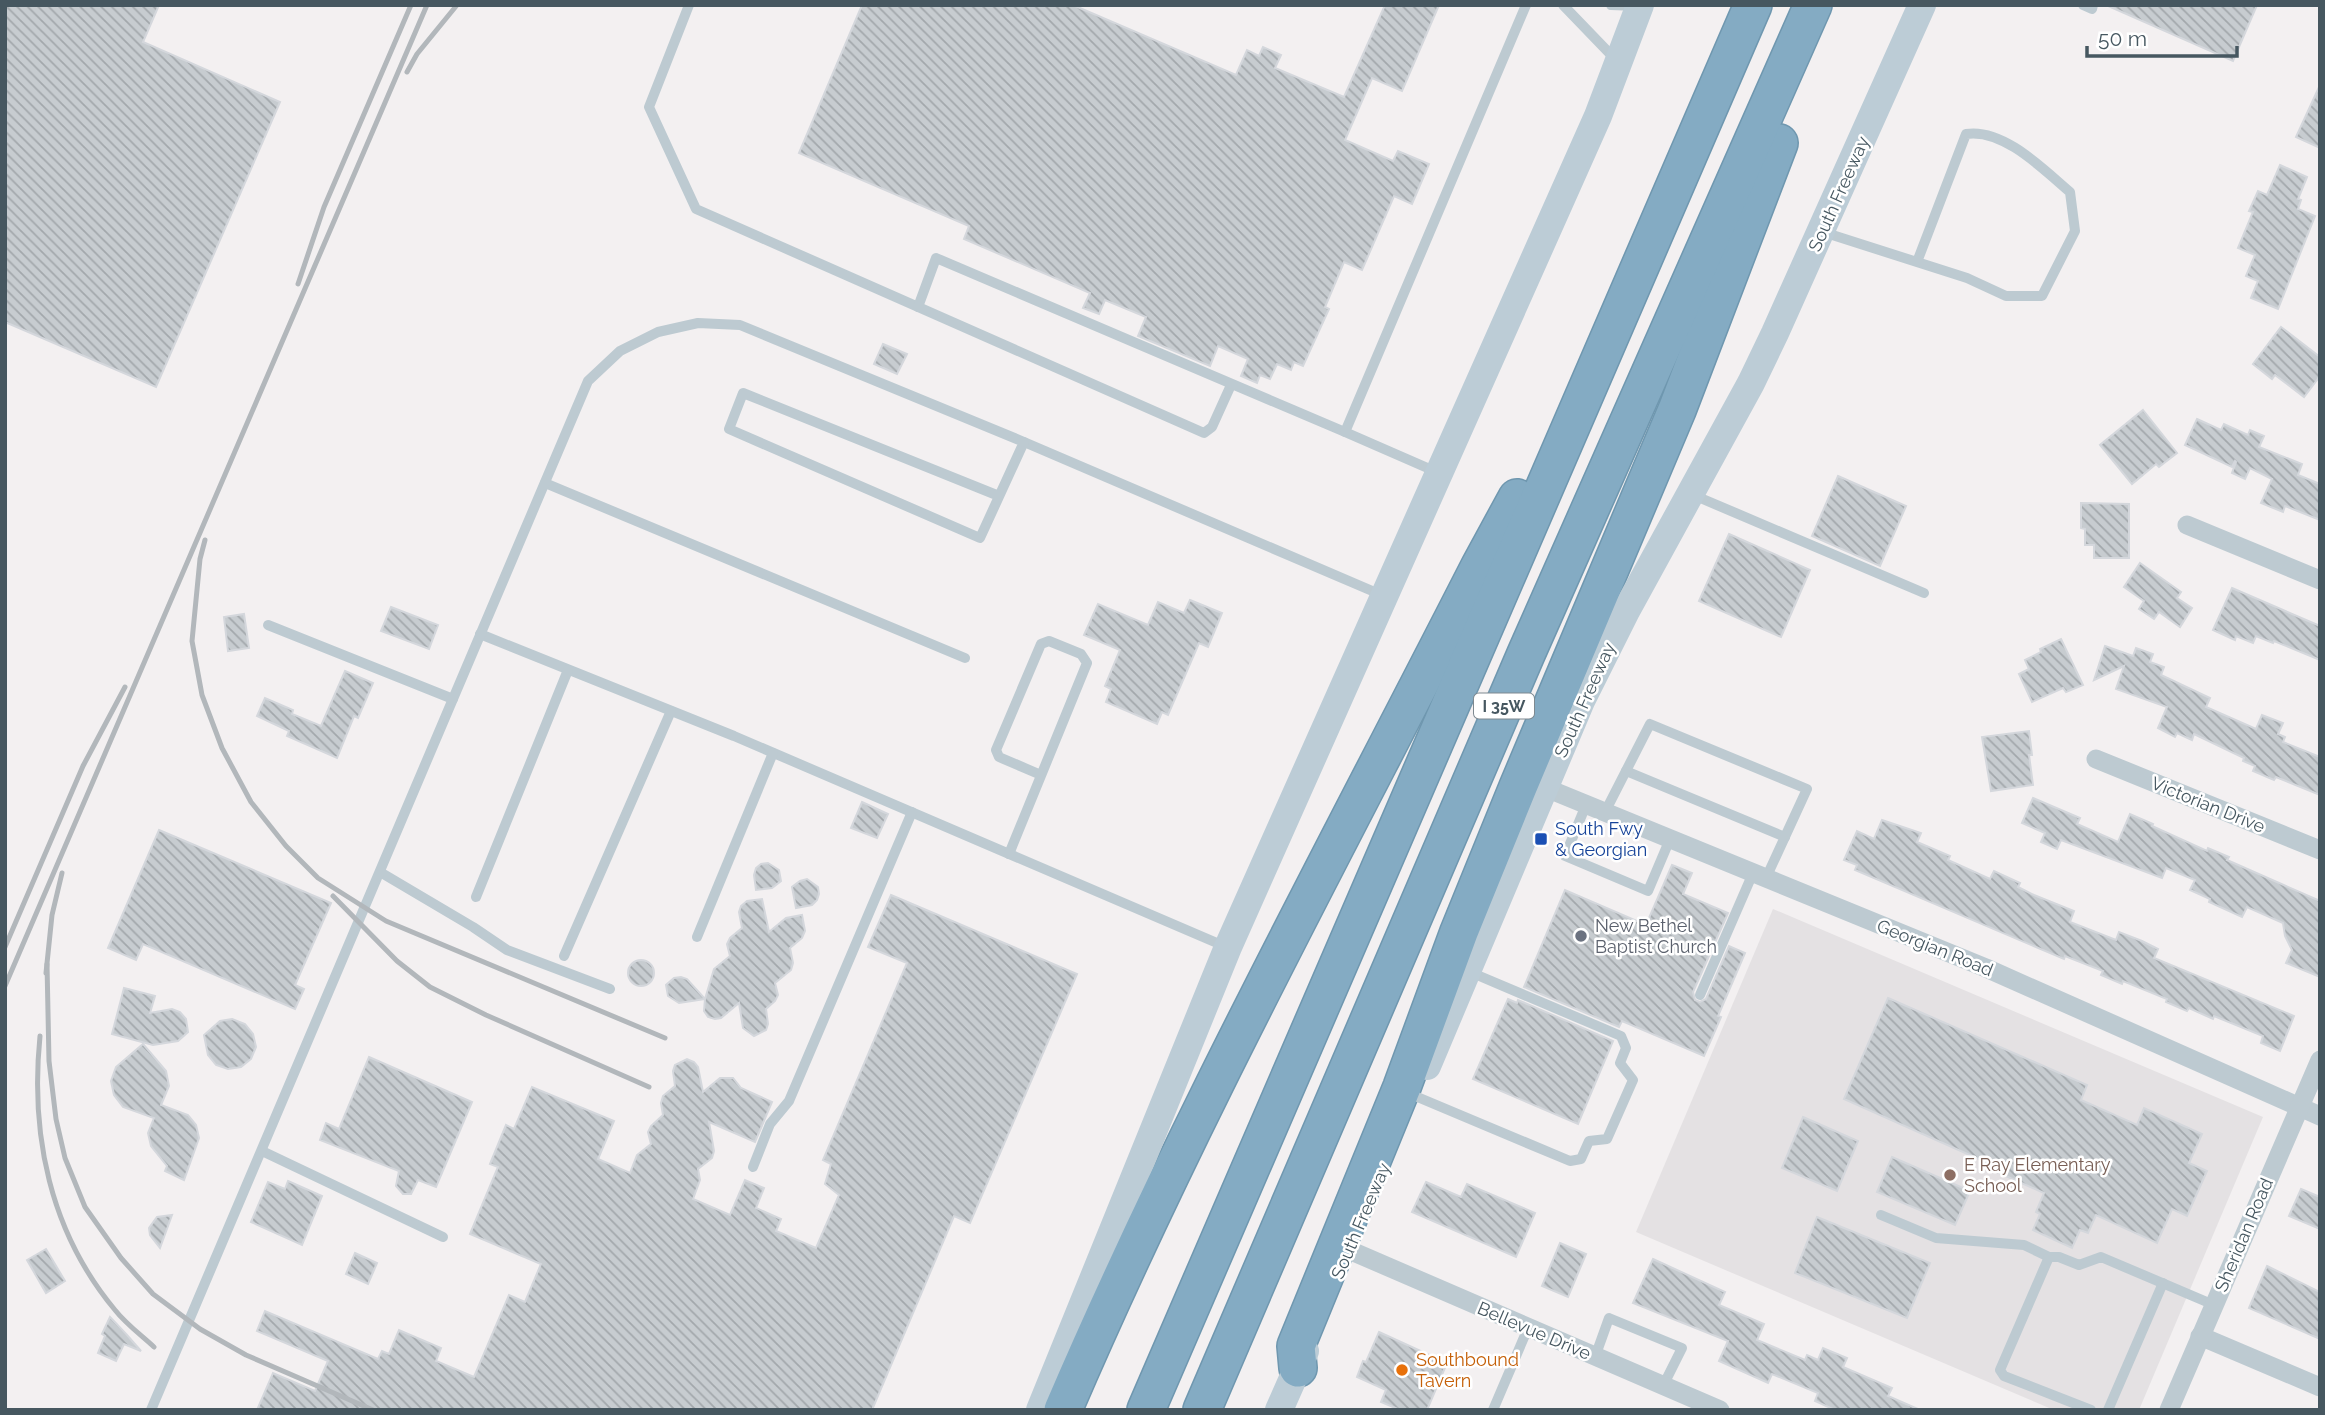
<svg xmlns="http://www.w3.org/2000/svg" width="2325" height="1415" font-family="Raleway,sans-serif">
<style>
.education{fill:#e4e1e3}
.building{fill:url(#building-back-hatch);stroke:#d4d7dc;stroke-width:2}
.lines{fill:none;stroke-linecap:round;stroke-linejoin:round}
.highway-casing{stroke:#6f97af;stroke-width:40}
.lane{stroke:#bdcad1;stroke-width:10}
.street{stroke:#bdcad1;stroke-width:19}
.secondary{stroke:#bcccd6;stroke-width:28}
.highway{stroke:#84abc3;stroke-width:37}
.rail{stroke:#b2b7bb;stroke-width:5}
.transit-dot{fill:#1a4fb4;stroke:#fff;stroke-width:2.5}
.worship-dot{fill:#6b7280;stroke:#fff;stroke-width:2.5}
.education-dot{fill:#8d6e63;stroke:#fff;stroke-width:2.5}
.food-dot{fill:#e8710a;stroke:#fff;stroke-width:2.5}
.labels{text-anchor:middle;stroke-width:5;stroke-linejoin:round;paint-order:stroke}
.shield{fill:#fff;stroke:#7e8990;stroke-width:2}
.shield-label{font-size:16px;font-weight:bold;fill:#465760}
.street-label{font-size:18px;fill:#465760;stroke:#fff}
.transit-label{font-size:18px;fill:#164399;stroke:#fff;text-anchor:start}
.worship-label{font-size:18px;fill:#5b616d;stroke:#fff;text-anchor:start}
.education-label{font-size:18px;fill:#785e54;stroke:#fff;text-anchor:start}
.food-label{font-size:18px;fill:#c56008;stroke:#fff;text-anchor:start}
</style>
<defs>
<pattern id="building-back-hatch" width="6" height="6" patternUnits="userSpaceOnUse" patternTransform="scale(1.75)"><rect width="6" height="6" fill="#c7ccd0"/><path d="M-1 5l2 2M0 0l6 6M5-1l2 2" fill="none" stroke="#a3a8ac"/></pattern>
</defs>
<rect width="100%" height="100%" fill="#f3f0f1"/>
<path class="education" d="M 1773,909 L 2263,1117 L 2139,1410 L 2054,1410 L 1636,1232 Z"/>
<g class="building">
<path d="M 5,5 L 159,5 L 143,42 L 280,102 L 156,387 L 5,322 Z"/>
<path d="M 862,5 L 1073,5 L 1236,75 L 1247,50 L 1259,56 L 1263,47 L 1281,55 L 1275,68 L 1344,97 L 1385,5 L 1439,5 L 1402,91 L 1372,78 L 1345,140 L 1393,161 L 1398,151 L 1429,164 L 1412,204 L 1394,196 L 1362,270 L 1344,262 L 1325,307 L 1329,309 L 1303,366 L 1294,362 L 1291,370 L 1277,364 L 1270,379 L 1260,375 L 1257,383 L 1241,376 L 1248,359 L 1218,346 L 1210,366 L 1138,336 L 1146,317 L 1105,300 L 1099,314 L 1083,308 L 1090,293 L 964,239 L 969,226 L 799,153 Z"/>
<path d="M 2106,5 L 2257,5 L 2233,61 Z"/>
<path d="M 2320,85 L 2320,148 L 2296,137 Z"/>
<path d="M 2280,165 L 2307,177 L 2298,199 L 2301,200 L 2298,209 L 2315,216 L 2278,309 L 2251,298 L 2258,281 L 2246,276 L 2255,255 L 2238,248 L 2253,212 L 2249,211 L 2258,191 L 2267,195 Z"/>
<path d="M 2281,327 L 2320,357 L 2320,376 L 2304,397 L 2275,375 L 2272,379 L 2253,364 Z"/>
<path d="M 883,344 L 907,354 L 897,374 L 874,364 Z"/>
<path d="M 2143,410 L 2177,453 L 2159,467 L 2156,464 L 2132,484 L 2100,445 Z"/>
<path d="M 2197,419 L 2221,430 L 2224,424 L 2248,435 L 2250,430 L 2264,436 L 2259,447 L 2302,464 L 2298,475 L 2320,484 L 2320,520 L 2285,506 L 2283,512 L 2261,503 L 2272,479 L 2250,468 L 2245,479 L 2232,473 L 2236,462 L 2235,461 L 2232,467 L 2185,445 Z"/>
<path d="M 1838,476 L 1906,506 L 1880,566 L 1812,536 Z"/>
<path d="M 2081,503 L 2129,504 L 2129,558 L 2094,558 L 2094,545 L 2085,545 L 2085,529 L 2081,528 Z"/>
<path d="M 1729,534 L 1810,570 L 1781,637 L 1699,601 Z"/>
<path d="M 2140,563 L 2181,592 L 2177,598 L 2192,608 L 2180,627 L 2159,612 L 2154,619 L 2139,609 L 2144,601 L 2124,587 Z"/>
<path d="M 2232,588 L 2320,626 L 2320,660 L 2274,641 L 2273,643 L 2256,636 L 2253,643 L 2236,636 L 2235,640 L 2213,630 Z"/>
<path d="M 1190,600 L 1222,613 L 1208,647 L 1199,643 L 1168,715 L 1162,712 L 1157,724 L 1106,702 L 1111,689 L 1105,686 L 1120,650 L 1084,635 L 1098,604 L 1148,625 L 1158,602 L 1184,613 Z"/>
<path d="M 391,607 L 438,625 L 429,649 L 381,631 Z"/>
<path d="M 244,614 L 249,648 L 228,651 L 224,617 Z"/>
<path d="M 2061,639 L 2083,685 L 2066,692 L 2063,688 L 2032,702 L 2019,674 L 2029,669 L 2025,660 L 2041,652 L 2040,649 Z"/>
<path d="M 2105,646 L 2133,656 L 2136,648 L 2153,654 L 2150,662 L 2164,667 L 2161,675 L 2210,698 L 2206,707 L 2256,729 L 2262,715 L 2283,723 L 2278,734 L 2285,737 L 2283,742 L 2320,757 L 2320,795 L 2276,777 L 2274,780 L 2253,771 L 2255,766 L 2243,761 L 2244,758 L 2194,734 L 2192,740 L 2177,733 L 2175,737 L 2158,728 L 2167,707 L 2116,689 L 2124,666 L 2094,680 Z"/>
<path d="M 345,671 L 373,683 L 358,718 L 354,716 L 337,758 L 287,736 L 289,731 L 257,716 L 265,698 L 293,710 L 292,714 L 321,726 Z"/>
<path d="M 2029,731 L 2032,755 L 2029,755 L 2033,785 L 1991,791 L 1982,737 Z"/>
<path d="M 2033,798 L 2080,818 L 2077,824 L 2118,842 L 2130,814 L 2153,824 L 2152,826 L 2207,851 L 2208,848 L 2229,857 L 2227,860 L 2320,901 L 2320,977 L 2286,963 L 2292,950 L 2285,936 L 2283,923 L 2247,907 L 2242,917 L 2209,902 L 2210,899 L 2190,890 L 2195,880 L 2166,868 L 2162,878 L 2061,840 L 2057,849 L 2041,842 L 2045,833 L 2022,823 Z"/>
<path d="M 862,802 L 888,814 L 877,838 L 851,828 Z"/>
<path d="M 1882,820 L 1921,833 L 1917,842 L 1950,856 L 1948,860 L 1990,879 L 1994,871 L 2020,883 L 2018,887 L 2034,895 L 2074,911 L 2070,922 L 2116,940 L 2119,932 L 2142,941 L 2158,949 L 2154,958 L 2294,1016 L 2280,1051 L 2261,1043 L 2263,1036 L 2214,1016 L 2213,1019 L 2189,1008 L 2187,1011 L 2166,1002 L 2167,999 L 2123,981 L 2122,984 L 2101,975 L 2103,971 L 2065,956 L 2064,959 L 1855,870 L 1857,865 L 1844,860 L 1857,831 L 1874,839 Z"/>
<path d="M 159,830 L 331,903 L 295,985 L 304,989 L 295,1009 L 143,944 L 136,960 L 108,948 Z"/>
<path d="M 768,863 L 779,870 L 781,881 L 772,888 L 756,890 L 754,875 L 756,868 L 761,864 Z"/>
<path d="M 1672,865 L 1692,873 L 1683,894 L 1728,913 L 1693,992 L 1695,1000 L 1700,1002 L 1706,999 L 1729,946 L 1745,953 L 1718,1016 L 1721,1017 L 1704,1056 L 1622,1021 L 1619,1027 L 1524,987 L 1565,890 L 1646,925 Z"/>
<path d="M 807,879 L 818,887 L 819,894 L 817,900 L 812,905 L 796,908 L 792,887 L 800,881 Z"/>
<path d="M 891,895 L 1077,974 L 970,1223 L 954,1216 L 872,1410 L 257,1410 L 273,1373 L 315,1391 L 328,1361 L 257,1331 L 265,1311 L 378,1359 L 382,1351 L 389,1354 L 399,1330 L 441,1348 L 436,1361 L 474,1377 L 509,1295 L 525,1302 L 541,1264 L 470,1234 L 498,1167 L 490,1164 L 506,1125 L 514,1129 L 532,1087 L 614,1121 L 598,1159 L 630,1173 L 637,1155 L 651,1144 L 648,1132 L 651,1126 L 663,1115 L 661,1103 L 663,1096 L 675,1086 L 673,1071 L 675,1065 L 687,1059 L 694,1062 L 698,1067 L 703,1092 L 720,1078 L 733,1078 L 741,1088 L 772,1102 L 755,1142 L 709,1122 L 714,1151 L 712,1158 L 698,1169 L 700,1180 L 693,1199 L 730,1215 L 745,1180 L 764,1188 L 756,1208 L 781,1219 L 776,1231 L 816,1248 L 839,1195 L 825,1184 L 831,1164 L 823,1160 L 907,963 L 868,947 Z"/>
<path d="M 762,899 L 769,932 L 786,918 L 802,915 L 805,931 L 802,938 L 790,948 L 793,963 L 791,970 L 775,983 L 778,995 L 775,1001 L 766,1009 L 768,1024 L 766,1030 L 754,1036 L 743,1028 L 739,1003 L 721,1018 L 715,1019 L 708,1017 L 704,1011 L 705,999 L 679,1003 L 668,996 L 666,985 L 674,978 L 681,977 L 687,979 L 705,999 L 714,969 L 730,956 L 727,944 L 730,938 L 742,928 L 739,912 L 741,906 L 747,901 Z"/>
<circle cx="641" cy="973" r="13"/>
<path d="M 124,988 L 155,996 L 150,1013 L 172,1009 L 180,1012 L 186,1019 L 188,1032 L 178,1041 L 153,1045 L 112,1034 Z"/>
<path d="M 1888,998 L 2087,1085 L 2081,1100 L 2137,1125 L 2144,1108 L 2202,1134 L 2189,1163 L 2207,1171 L 2187,1216 L 2172,1209 L 2157,1243 L 2096,1215 L 2088,1233 L 2080,1230 L 2072,1248 L 2033,1230 L 2040,1214 L 2036,1212 L 2044,1193 L 1988,1168 L 1990,1164 L 1844,1099 Z"/>
<path d="M 1508,999 L 1517,1003 L 1518,1000 L 1613,1041 L 1578,1124 L 1473,1079 Z"/>
<path d="M 232,1019 L 245,1024 L 253,1034 L 256,1047 L 251,1059 L 241,1067 L 228,1069 L 216,1065 L 208,1055 L 204,1035 L 220,1021 Z"/>
<path d="M 143,1044 L 166,1071 L 169,1086 L 161,1105 L 188,1115 L 196,1125 L 199,1138 L 184,1180 L 165,1171 L 167,1166 L 151,1146 L 148,1133 L 154,1118 L 123,1107 L 114,1095 L 111,1081 L 116,1067 Z"/>
<path d="M 369,1057 L 472,1102 L 436,1187 L 418,1180 L 411,1194 L 403,1194 L 396,1186 L 399,1171 L 320,1140 L 326,1123 L 339,1129 Z"/>
<path d="M 1803,1117 L 1858,1141 L 1837,1191 L 1782,1168 Z"/>
<path d="M 1892,1157 L 1970,1191 L 1955,1225 L 1877,1192 Z"/>
<path d="M 288,1181 L 322,1196 L 302,1245 L 251,1222 L 268,1182 L 285,1189 Z"/>
<path d="M 1426,1182 L 1461,1197 L 1467,1184 L 1535,1213 L 1516,1257 L 1412,1212 Z"/>
<path d="M 2301,1189 L 2320,1197 L 2320,1229 L 2289,1216 Z"/>
<path d="M 172,1215 L 160,1248 L 150,1235 L 149,1228 L 157,1217 Z"/>
<path d="M 1817,1217 L 1930,1263 L 1907,1318 L 1795,1273 Z"/>
<path d="M 1560,1243 L 1586,1254 L 1568,1297 L 1542,1286 Z"/>
<path d="M 46,1249 L 65,1281 L 46,1293 L 27,1260 Z"/>
<path d="M 355,1253 L 377,1263 L 368,1284 L 346,1274 Z"/>
<path d="M 1653,1259 L 1725,1292 L 1719,1305 L 1764,1324 L 1757,1340 L 1805,1360 L 1807,1355 L 1818,1360 L 1823,1348 L 1847,1358 L 1843,1367 L 1892,1388 L 1888,1396 L 1920,1410 L 1835,1410 L 1815,1401 L 1818,1393 L 1772,1374 L 1768,1383 L 1719,1361 L 1728,1341 L 1633,1303 Z"/>
<path d="M 2267,1266 L 2320,1292 L 2320,1339 L 2249,1308 Z"/>
<path d="M 110,1317 L 127,1335 L 141,1351 L 124,1344 L 116,1361 L 98,1353 L 105,1336 L 102,1334 Z"/>
<path d="M 1379,1332 L 1447,1363 L 1427,1410 L 1400,1410 L 1381,1402 L 1386,1390 L 1357,1377 L 1363,1361 L 1366,1362 Z"/>
</g>
<g class="lines">
<defs>
<g id="highway">
<path d="M 1298,1368 L 1296,1346 L 1402,1087 L 1459,932 L 1518,787 L 1677,410 L 1779,143"/>
<path d="M 1063,1410 C 1187,1121 1338,845 1480,566 L 1517,498"/>
<path d="M 1146,1410 L 1753,5"/>
<path d="M 1202,1410 L 1526,654 L 1813,5"/>
</g>
</defs>
<use href="#highway" class="highway-casing"/>
<g class="lane">
<path d="M 689,5 L 649,107 L 696,209 L 1204,433 L 1212,427 L 1231,385"/>
<path d="M 1563,5 L 1616,60"/>
<path d="M 1611,5 L 1636,6"/>
<path d="M 2083,5 L 2092,9 L 2093,5"/>
<path d="M 1823,232 L 1967,278 L 2006,296 L 2042,296 L 2075,231 L 2070,192 C 2043,169 2003,128 1966,134 L 1917,262"/>
<path d="M 918,307 L 936,258 L 1345,432"/>
<path d="M 1439,473 L 1345,432 L 1526,5"/>
<path d="M 545,483 L 965,658"/>
<path d="M 1691,494 L 1924,593"/>
<path d="M 999,496 L 743,393 L 729,429 L 980,538 L 1024,442 L 1384,596"/>
<path d="M 268,625 L 453,699"/>
<path d="M 480,634 L 734,736 L 1224,946"/>
<path d="M 1626,771 L 1785,837"/>
<path d="M 1586,805 L 1565,856 L 1648,891 L 1670,839"/>
<path d="M 1605,812 L 1650,724 L 1807,789 L 1766,878"/>
<path d="M 1009,854 L 1087,663 L 1081,654 L 1049,641 L 1041,644 L 996,750 L 999,757 L 1041,775"/>
<path d="M 380,872 L 473,927 L 507,950 L 610,989"/>
<path d="M 476,897 L 568,670"/>
<path d="M 697,937 L 773,753"/>
<path d="M 564,956 L 671,711"/>
<path d="M 1700,995 L 1753,873"/>
<path d="M 1415,1096 L 1570,1161 L 1581,1159 L 1589,1141 L 1607,1139 L 1633,1080 L 1620,1063 L 1626,1048 L 1621,1036 L 1470,972"/>
<path d="M 262,1151 L 443,1237"/>
<path d="M 753,1167 L 770,1124 L 789,1101 L 912,812"/>
<path d="M 1881,1215 L 1936,1238 L 2024,1245 L 2049,1257"/>
<path d="M 1595,1357 L 1609,1318 L 1682,1348 L 1663,1386"/>
<path d="M 151,1410 L 588,381 L 620,351 L 658,332 L 698,323 L 740,325 L 1024,442"/>
<path d="M 1493,1410 L 1528,1328"/>
<path d="M 2091,1410 L 2004,1376 L 2000,1370 L 2049,1257 L 2059,1257 L 2079,1265 L 2101,1257 L 2214,1305"/>
<path d="M 2108,1410 L 2163,1283"/>
</g>
<g class="street">
<path d="M 2187,525 L 2320,580"/>
<path d="M 2096,759 L 2320,850"/>
<path d="M 1546,788 L 1986,968 L 2320,1116"/>
<path d="M 1349,1250 L 1720,1410"/>
<path d="M 2200,1336 L 2320,1387"/>
<path d="M 2169,1410 L 2320,1060"/>
</g>
<g class="secondary">
<path d="M 1427,1066 L 1581,701 L 1626,611 L 1751,383 L 1775,333 L 1922,5"/>
<path d="M 1040,1410 L 1228,947 L 1598,116 L 1640,5"/>
<path d="M 1279,1410 L 1305,1351"/>
</g>
<use href="#highway" class="highway"/>
<g class="rail">
<path d="M 407,72 L 417,54 L 457,5"/>
<path d="M 298,284 L 324,207 L 411,5"/>
<path d="M 205,540 L 200,559 L 192,641 L 202,695 L 222,748 L 251,802 L 286,846 L 318,878 L 386,921 L 665,1038"/>
<path d="M 333,896 L 397,961 L 430,987 L 486,1015 L 649,1087"/>
<path d="M 5,947 L 83,766 L 125,687"/>
<path d="M 47,964 L 49,1061 L 56,1119 L 65,1158 L 85,1207 L 121,1258 L 153,1294 L 200,1329 L 246,1355 L 373,1410"/>
<path d="M 46,973 L 52,915 L 62,873"/>
<path d="M 5,986 L 427,5"/>
<path d="M 40,1036 C 30,1135 50,1232 115,1310 C 126,1324 141,1335 154,1347"/>
</g>
</g>
<rect class="transit-dot" x="1534" y="832" width="14" height="14" rx="3.5"/>
<circle class="worship-dot" cx="1581" cy="936" r="7"/>
<circle class="education-dot" cx="1950" cy="1175" r="7"/>
<circle class="food-dot" cx="1402" cy="1370" r="7"/>
<g class="labels">
<rect class="shield" x="1474" y="693.5" width="60" height="25" rx="5"/>
<g class="shield-label">
<text x="1504" y="712">I 35W</text>
</g>
<g class="street-label">
<text transform="translate(1839 194) rotate(-66)" y="6">South Freeway</text>
<text transform="translate(1585 700) rotate(-66)" y="6">South Freeway</text>
<text transform="translate(2208 805) rotate(22)" y="6">Victorian Drive</text>
<text transform="translate(1935 948) rotate(22)" y="6">Georgian Road</text>
<text transform="translate(1361 1221) rotate(-67)" y="6">South Freeway</text>
<text transform="translate(2244 1235) rotate(-67)" y="6">Sheridan Road</text>
<text transform="translate(1534 1331) rotate(23)" y="6">Bellevue Drive</text>
</g>
<g class="transit-label">
<text x="1555" y="835">South Fwy<tspan x="1555" dy="21">&amp; Georgian</tspan></text>
</g>
<g class="worship-label">
<text x="1595" y="932">New Bethel<tspan x="1595" dy="21">Baptist Church</tspan></text>
</g>
<g class="education-label">
<text x="1964" y="1171">E Ray Elementary<tspan x="1964" dy="21">School</tspan></text>
</g>
<g class="food-label">
<text x="1416" y="1366">Southbound<tspan x="1416" dy="21">Tavern</tspan></text>
</g>
</g>
<rect width="2325" height="1415" fill="none" stroke="#465760" stroke-width="14"/>
<path d="M2087 46v10h150v-10" fill="none" stroke="#465760" stroke-width="3.5"/>
<text x="2098" y="46" font-size="21" fill="#465760" stroke="#ffffff" stroke-width="5" paint-order="stroke">50 m</text>
</svg>
